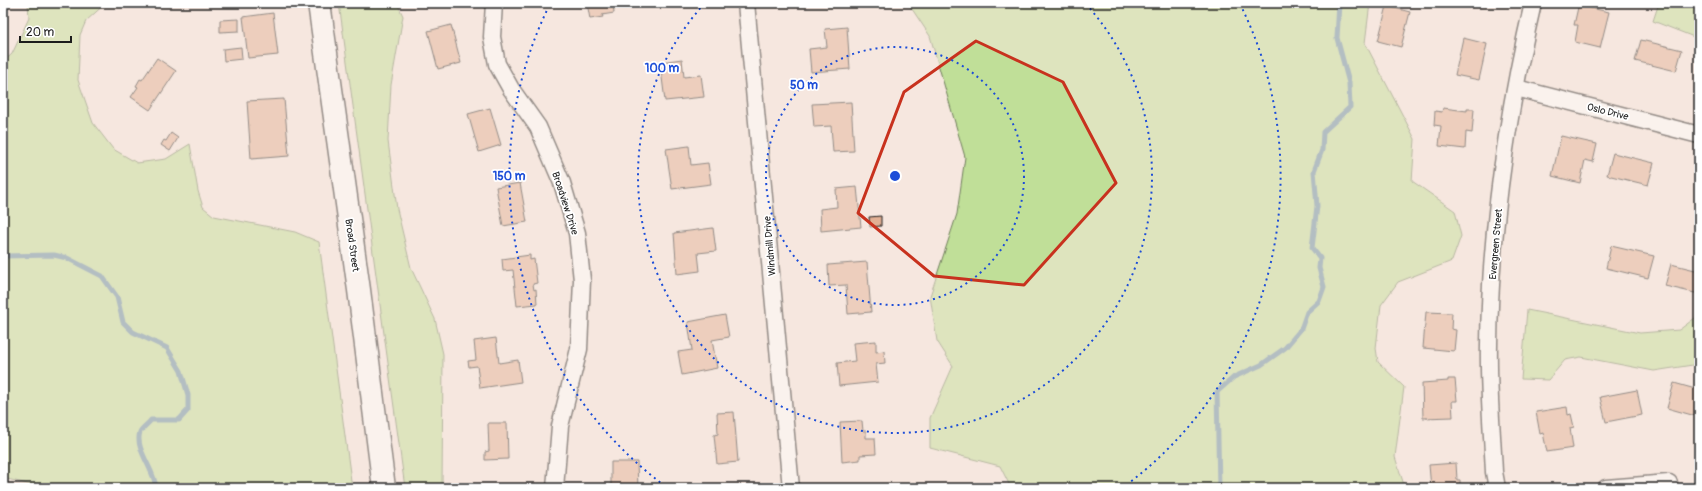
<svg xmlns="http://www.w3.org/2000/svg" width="1702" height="491" font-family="Pangolin,sans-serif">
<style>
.green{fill:#c0df98;stroke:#6e7e5a}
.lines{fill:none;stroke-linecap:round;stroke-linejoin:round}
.stream{stroke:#648c9f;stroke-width:5}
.building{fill:#e2b094;stroke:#1c1c1c}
.street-casing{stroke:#1c1c1c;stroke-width:19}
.secondary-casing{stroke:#1c1c1c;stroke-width:25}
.street{stroke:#fff;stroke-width:16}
.secondary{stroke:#fff;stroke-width:22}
.marked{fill:none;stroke:#c8321e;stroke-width:3;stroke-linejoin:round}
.ring{fill:none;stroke:#1d4ed8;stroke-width:2;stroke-dasharray:2 4}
.labels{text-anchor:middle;stroke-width:3.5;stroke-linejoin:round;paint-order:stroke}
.street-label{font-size:10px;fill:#1c1c1c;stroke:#fff}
.centre{fill:#1d4ed8;stroke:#fff;stroke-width:2}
.ring-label{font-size:12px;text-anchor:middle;font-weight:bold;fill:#1d4ed8;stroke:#fff;stroke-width:3.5;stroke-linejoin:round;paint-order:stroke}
</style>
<rect width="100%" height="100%" fill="#f6e7df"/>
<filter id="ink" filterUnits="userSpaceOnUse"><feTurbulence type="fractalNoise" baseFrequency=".025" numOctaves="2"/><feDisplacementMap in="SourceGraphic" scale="8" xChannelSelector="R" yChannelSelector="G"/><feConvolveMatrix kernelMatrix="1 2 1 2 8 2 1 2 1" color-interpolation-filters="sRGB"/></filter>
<g filter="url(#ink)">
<g class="green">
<path d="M 28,3 L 106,3 L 86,21 L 80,35 L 78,80 L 93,123 L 113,149 L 137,163 L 166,159 L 190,144 L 198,191 L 203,207 L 214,216 L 295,232 L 319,242 L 352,488 L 39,488 L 36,486 L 3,478 L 3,62 L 12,54 L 29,18 Z"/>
<path d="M 339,3 L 397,3 L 403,16 L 391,85 L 388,141 L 397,209 L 411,268 L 435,319 L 443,354 L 442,488 L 405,488 Z"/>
<path d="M 908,3 L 1370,3 L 1365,43 L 1415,139 L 1412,181 L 1455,211 L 1461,236 L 1452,261 L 1398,282 L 1381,305 L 1376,348 L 1378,362 L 1404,387 L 1395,457 L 1405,488 L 1011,488 L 1000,466 L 930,448 L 930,418 L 953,366 L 937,341 L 930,296 L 957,214 L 965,157 L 930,36 Z"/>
<path d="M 1659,3 L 1699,3 L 1699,39 L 1653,21 Z"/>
<path d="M 1527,310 L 1640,333 L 1679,330 L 1699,315 L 1699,364 L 1654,371 L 1581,357 L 1565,360 L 1548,380 L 1521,379 Z"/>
</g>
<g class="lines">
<g class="stream">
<path d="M 3,256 L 54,255 L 67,258 L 102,276 L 117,297 L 123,322 L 133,332 L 167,348 L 181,371 L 188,395 L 188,410 L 179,420 L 151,420 C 148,424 142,428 140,432 C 134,449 155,470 156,488"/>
<path d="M 1219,488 L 1217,392 L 1234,377 L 1261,365 L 1285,348 L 1301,329 L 1307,312 L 1319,301 L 1324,287 L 1319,268 L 1320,258 L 1312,248 L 1317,206 L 1314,171 L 1322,150 L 1323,132 L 1350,107 L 1349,83 L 1337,38 L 1339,3"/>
</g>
</g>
<g class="building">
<path d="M 587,3 L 613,3 L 614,13 L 602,15 L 603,17 L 590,19 Z"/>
<path d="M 1579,3 L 1586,5 L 1586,7 L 1609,12 L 1600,48 L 1575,42 L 1578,25 L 1574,25 Z"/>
<path d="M 1387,6 L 1410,12 L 1401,47 L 1378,41 Z"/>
<path d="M 273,13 L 278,55 L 248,58 L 243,17 Z"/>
<path d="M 239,19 L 239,31 L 220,32 L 220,20 Z"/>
<path d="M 451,25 L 461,63 L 438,69 L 428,31 Z"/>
<path d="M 847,27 L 850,69 L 811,72 L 809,49 L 827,47 L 825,29 Z"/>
<path d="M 1463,38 L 1487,44 L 1479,80 L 1455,75 Z"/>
<path d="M 1641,40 L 1682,50 L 1676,71 L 1635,61 Z"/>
<path d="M 241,47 L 242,59 L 224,61 L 223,49 Z"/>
<path d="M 157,58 L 176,71 L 150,110 L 131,97 L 138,87 L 136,86 L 140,79 L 142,80 Z"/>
<path d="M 682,59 L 684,77 L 701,75 L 704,97 L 665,101 L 660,62 Z"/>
<path d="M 284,99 L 289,156 L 251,159 L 247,101 Z"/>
<path d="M 851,102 L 854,151 L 833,152 L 831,126 L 814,127 L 812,104 Z"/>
<path d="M 490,108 L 501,145 L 479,152 L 468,114 Z"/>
<path d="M 1443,108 L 1467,111 L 1467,109 L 1474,109 L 1472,133 L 1466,132 L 1465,149 L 1439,146 L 1441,126 L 1434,125 L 1435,111 L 1442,112 Z"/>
<path d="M 171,133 L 178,138 L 170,151 L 161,145 L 164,140 L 166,141 Z"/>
<path d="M 1561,136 L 1597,144 L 1593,162 L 1585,160 L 1580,183 L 1552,176 Z"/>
<path d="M 689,146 L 691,165 L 708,163 L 711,184 L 672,189 L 666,149 Z"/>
<path d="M 1613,153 L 1654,163 L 1648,185 L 1607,175 Z"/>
<path d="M 520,183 L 527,222 L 503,226 L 496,187 Z"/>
<path d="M 857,187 L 861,227 L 821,231 L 820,209 L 837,207 L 836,189 Z"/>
<path d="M 881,216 L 881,226 L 870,227 L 869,217 Z"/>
<path d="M 713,228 L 716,251 L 698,253 L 700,271 L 677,274 L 674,233 Z"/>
<path d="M 1611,246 L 1654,256 L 1648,278 L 1606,268 Z"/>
<path d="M 530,255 L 530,260 L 534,259 L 537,283 L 533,284 L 534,290 L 536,289 L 537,304 L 517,306 L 513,270 L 503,271 L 502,259 Z"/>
<path d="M 867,262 L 871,312 L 848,314 L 846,285 L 829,286 L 828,265 Z"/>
<path d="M 1671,264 L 1699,271 L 1699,294 L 1665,286 Z"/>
<path d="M 1426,312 L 1452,313 L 1451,329 L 1456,330 L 1454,351 L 1423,348 Z"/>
<path d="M 725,315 L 729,337 L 712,340 L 717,368 L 682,375 L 678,352 L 692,350 L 688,322 Z"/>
<path d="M 496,338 L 499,363 L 518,360 L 521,382 L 480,388 L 477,366 L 469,367 L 468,361 L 476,360 L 474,341 Z"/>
<path d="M 876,341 L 876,352 L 884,351 L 885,363 L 876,364 L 878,382 L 839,386 L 837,363 L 855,361 L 853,343 Z"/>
<path d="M 1448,379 L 1455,379 L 1457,401 L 1452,401 L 1453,417 L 1423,418 L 1422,383 L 1448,381 Z"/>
<path d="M 1674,383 L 1699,390 L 1699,417 L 1667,408 Z"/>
<path d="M 1637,390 L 1642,415 L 1606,422 L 1600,397 Z"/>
<path d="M 1567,407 L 1568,415 L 1571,414 L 1574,427 L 1570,428 L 1573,448 L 1547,452 L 1543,433 L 1540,434 L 1536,412 Z"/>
<path d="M 734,412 L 738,462 L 717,464 L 714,435 L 718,434 L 717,413 Z"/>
<path d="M 862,421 L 863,431 L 866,431 L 866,438 L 875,438 L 876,454 L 860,455 L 860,460 L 842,462 L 840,422 Z"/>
<path d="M 488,423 L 507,423 L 508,459 L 485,460 L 485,452 L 489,451 Z"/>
<path d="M 611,462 L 637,462 L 638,488 L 611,488 Z"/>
<path d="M 1456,463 L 1457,480 L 1460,480 L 1460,488 L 1431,488 L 1429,465 Z"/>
</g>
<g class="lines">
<defs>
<g id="street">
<path d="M 494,3 L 492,37 L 497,64 L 511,89 L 538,127 L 562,183 L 577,233 L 582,280 L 579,349 L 560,426 L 555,488"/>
<path d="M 746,3 L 791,488"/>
<path d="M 1516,88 L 1699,135"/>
<path d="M 1497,488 L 1494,472 C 1492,430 1488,387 1489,345 C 1490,230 1507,115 1533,3"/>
<path d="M 1606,488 L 1669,483"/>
</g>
<path id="secondary" d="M 319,3 L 359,290 L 384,488"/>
</defs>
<use href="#street" class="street-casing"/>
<use href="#secondary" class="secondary-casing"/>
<use href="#street" class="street"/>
<use href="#secondary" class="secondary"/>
</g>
</g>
<path d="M0 0H1702V491H0ZM 976,41 L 1063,82 L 1116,183 L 1024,285 L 934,276 L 858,213 L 904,92 Z" fill="#f6e7df" fill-opacity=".55" fill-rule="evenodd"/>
<path class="marked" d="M 976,41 L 1063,82 L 1116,183 L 1024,285 L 934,276 L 858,213 L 904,92 Z"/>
<g class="ring">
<circle cx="895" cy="176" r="129"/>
<path d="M1086 4A257 257 0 1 1 704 4"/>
<path d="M665 486A386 386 0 0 1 550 4M1240 4A386 386 0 0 1 1125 486"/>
</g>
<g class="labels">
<g class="street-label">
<text transform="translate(1608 111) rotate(14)" y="4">Oslo Drive</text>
<text transform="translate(566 203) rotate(72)" y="4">Broadview Drive</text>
<text transform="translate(1495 244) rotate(-85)" y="4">Evergreen Street</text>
<text transform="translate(353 245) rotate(82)" y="4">Broad Street</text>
<text transform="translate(769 246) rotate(-95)" y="4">Windmill Drive</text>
</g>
</g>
<circle cx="895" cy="176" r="6" class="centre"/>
<g class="ring-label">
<text x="662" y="72">100 m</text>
<text x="804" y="89">50 m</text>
<text x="509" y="180">150 m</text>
</g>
<rect width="1702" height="491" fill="none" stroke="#fff" stroke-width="16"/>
<rect x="8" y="8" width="1686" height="475" fill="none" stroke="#1c1c1c" stroke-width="1.5" filter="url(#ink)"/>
<path d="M20 36v6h51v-6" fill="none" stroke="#1c1c1c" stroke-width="2"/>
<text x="26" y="36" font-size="12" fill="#1c1c1c" stroke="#ffffff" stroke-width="3" paint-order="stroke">20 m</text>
</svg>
